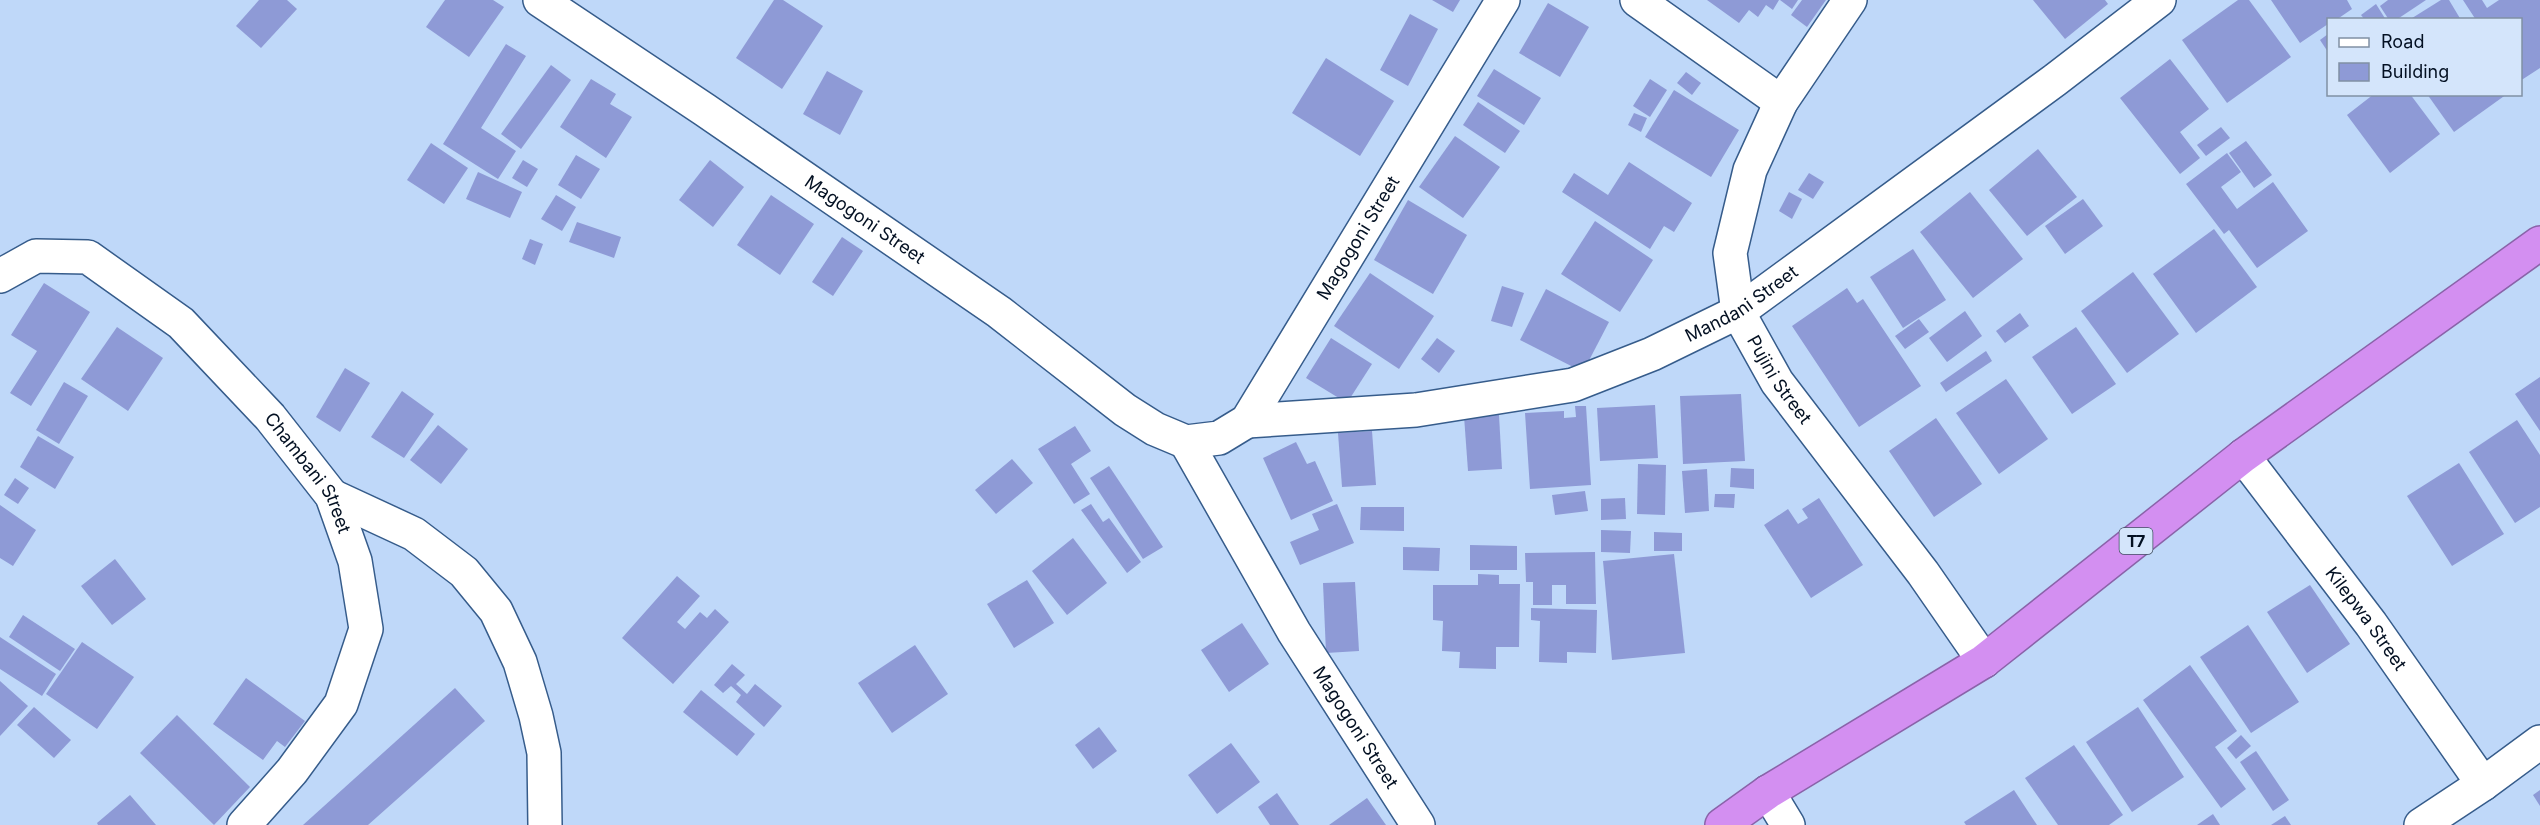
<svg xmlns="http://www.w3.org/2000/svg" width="2540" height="825" font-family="Inter,sans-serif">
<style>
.building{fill:#8e9ad6}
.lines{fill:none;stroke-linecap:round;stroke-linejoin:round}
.minor-casing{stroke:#365c8b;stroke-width:36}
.highway-casing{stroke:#8a63a9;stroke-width:36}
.minor{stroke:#fff;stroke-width:33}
.highway{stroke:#d38ff1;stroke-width:33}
.labels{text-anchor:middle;stroke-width:6;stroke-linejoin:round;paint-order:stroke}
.shield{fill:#d4e5fb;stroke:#425063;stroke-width:1.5}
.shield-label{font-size:16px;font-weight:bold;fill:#031022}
.street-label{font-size:18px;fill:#031022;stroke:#d4e5fb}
</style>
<rect width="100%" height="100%" fill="#bfd8f9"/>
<g class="building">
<path d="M 259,0 L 287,0 L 297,9 L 261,48 L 236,26 Z"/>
<path d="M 445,0 L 493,0 L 504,7 L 469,57 L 426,27 Z"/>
<path d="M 774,0 L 783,0 L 823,26 L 782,89 L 736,58 Z"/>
<path d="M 1432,0 L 1460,0 L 1453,12 Z"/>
<path d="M 1707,0 L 1779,0 L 1773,10 L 1766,5 L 1758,17 L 1749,10 L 1739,23 Z"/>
<path d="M 1780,0 L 1798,0 L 1792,9 Z"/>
<path d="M 1802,0 L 1826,0 L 1807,27 L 1791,15 Z"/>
<path d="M 2033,0 L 2105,0 L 2108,4 L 2065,39 Z"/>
<path d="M 2238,0 L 2249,0 L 2291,57 L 2227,103 L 2182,40 Z"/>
<path d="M 2271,0 L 2347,0 L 2352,9 L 2336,20 L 2328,20 L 2328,24 L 2300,43 Z"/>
<path d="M 2388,0 L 2426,0 L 2396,20 L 2389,20 L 2380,6 Z"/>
<path d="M 2441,0 L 2449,0 L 2461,20 L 2409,20 Z"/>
<path d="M 2463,0 L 2482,0 L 2487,8 L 2499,0 L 2540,0 L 2540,68 L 2520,81 L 2520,20 L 2476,20 Z"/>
<path d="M 1548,3 L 1589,27 L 1560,77 L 1519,53 Z"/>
<path d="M 2376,4 L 2386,20 L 2365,20 L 2361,15 Z"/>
<path d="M 1410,14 L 1438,29 L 1408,86 L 1380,70 Z"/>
<path d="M 2328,34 L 2328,52 L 2320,40 Z"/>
<path d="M 506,44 L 526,56 L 481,128 L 516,151 L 498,179 L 443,144 Z"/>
<path d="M 1326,58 L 1394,101 L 1360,156 L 1292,113 Z"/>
<path d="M 2170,59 L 2209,109 L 2180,132 L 2200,158 L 2180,174 L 2120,98 Z"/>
<path d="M 551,65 L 571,80 L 521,149 L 501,134 Z"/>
<path d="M 1494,69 L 1541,98 L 1524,125 L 1477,96 Z"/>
<path d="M 827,71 L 863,91 L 840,135 L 803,114 Z"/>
<path d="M 1686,72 L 1701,83 L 1692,95 L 1677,83 Z"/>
<path d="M 591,79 L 616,94 L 610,104 L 632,117 L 606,158 L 560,127 Z"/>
<path d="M 1650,79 L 1667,90 L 1650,117 L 1633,106 Z"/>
<path d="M 1674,90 L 1739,130 L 1711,177 L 1645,137 Z"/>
<path d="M 2374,94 L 2410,94 L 2440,134 L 2390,173 L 2347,115 Z"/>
<path d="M 2427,94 L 2507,94 L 2454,132 Z"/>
<path d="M 1478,102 L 1520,131 L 1505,153 L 1463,125 Z"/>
<path d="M 1634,113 L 1647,118 L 1641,132 L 1628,125 Z"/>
<path d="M 2221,127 L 2230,138 L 2206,156 L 2197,145 Z"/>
<path d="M 1455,136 L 1500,167 L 1463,218 L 1419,187 Z"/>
<path d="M 2246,141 L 2272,175 L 2254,188 L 2229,153 Z"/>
<path d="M 431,143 L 468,168 L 444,204 L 407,180 Z"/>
<path d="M 2038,149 L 2077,197 L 2027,236 L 1989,190 Z"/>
<path d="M 2227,153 L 2241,172 L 2221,187 L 2237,209 L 2273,182 L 2308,231 L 2257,268 L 2229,230 L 2224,234 L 2186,184 Z"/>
<path d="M 576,155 L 600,169 L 581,199 L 558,185 Z"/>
<path d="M 523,160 L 538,169 L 527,187 L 512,178 Z"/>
<path d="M 710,160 L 744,187 L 713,227 L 679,200 Z"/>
<path d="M 1629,162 L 1692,203 L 1674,232 L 1664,226 L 1650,249 L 1562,192 L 1574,173 L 1608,195 Z"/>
<path d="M 478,172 L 522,192 L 510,218 L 466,199 Z"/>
<path d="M 1809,173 L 1824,182 L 1813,199 L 1798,190 Z"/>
<path d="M 1789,192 L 1802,199 L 1792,219 L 1779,211 Z"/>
<path d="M 1970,192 L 2023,259 L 1973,298 L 1920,232 Z"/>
<path d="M 556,195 L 576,207 L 562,231 L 541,219 Z"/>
<path d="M 771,195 L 814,224 L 780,275 L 737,245 Z"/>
<path d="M 2083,199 L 2103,226 L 2065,254 L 2045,226 Z"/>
<path d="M 1408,200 L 1467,235 L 1433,294 L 1374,260 Z"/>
<path d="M 1595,221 L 1653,260 L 1620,312 L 1561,274 Z"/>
<path d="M 577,222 L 621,237 L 614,258 L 569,242 Z"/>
<path d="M 2214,229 L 2257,287 L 2196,333 L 2153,274 Z"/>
<path d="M 842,237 L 863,251 L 833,296 L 812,282 Z"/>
<path d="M 530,239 L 543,244 L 535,265 L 522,259 Z"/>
<path d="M 1913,249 L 1946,300 L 1903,328 L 1870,277 Z"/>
<path d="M 2133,272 L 2179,334 L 2127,373 L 2081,311 Z"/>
<path d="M 1370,273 L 1434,316 L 1399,369 L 1334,326 Z"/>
<path d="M 44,283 L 90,312 L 31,406 L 10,393 L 37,351 L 11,335 Z"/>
<path d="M 1502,286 L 1524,293 L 1512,327 L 1491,321 Z"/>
<path d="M 1847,288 L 1857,303 L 1863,299 L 1921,386 L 1859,427 L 1792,326 Z"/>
<path d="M 1546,289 L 1609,322 L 1583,372 L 1520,340 Z"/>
<path d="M 1965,311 L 1982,336 L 1947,362 L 1929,338 Z"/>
<path d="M 2020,313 L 2029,326 L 2005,343 L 1996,331 Z"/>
<path d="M 1919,319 L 1929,332 L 1905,349 L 1895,336 Z"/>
<path d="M 117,327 L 163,358 L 128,411 L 81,379 Z"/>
<path d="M 2076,327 L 2116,384 L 2072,414 L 2032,357 Z"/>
<path d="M 1331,338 L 1372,364 L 1347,403 L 1306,378 Z"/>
<path d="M 1437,338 L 1455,351 L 1439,373 L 1421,359 Z"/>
<path d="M 1986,351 L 1992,361 L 1946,392 L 1940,383 Z"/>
<path d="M 345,368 L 370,383 L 340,432 L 316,417 Z"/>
<path d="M 2540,377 L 2540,431 L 2515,394 Z"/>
<path d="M 2006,379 L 2048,439 L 1999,474 L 1956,413 Z"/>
<path d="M 64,382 L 88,396 L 59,444 L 36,430 Z"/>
<path d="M 402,391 L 434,414 L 404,458 L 371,437 Z"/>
<path d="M 1741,394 L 1745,461 L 1683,464 L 1680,396 Z"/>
<path d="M 1655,405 L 1658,458 L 1600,461 L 1597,408 Z"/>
<path d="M 1575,406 L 1586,406 L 1591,485 L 1530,489 L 1525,413 L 1564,411 L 1564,418 L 1576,417 Z"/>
<path d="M 1499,415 L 1502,469 L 1468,471 L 1464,416 Z"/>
<path d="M 1936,418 L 1982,484 L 1934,517 L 1889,451 Z"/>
<path d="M 2517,420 L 2540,455 L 2540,507 L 2515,523 L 2469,452 Z"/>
<path d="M 438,425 L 468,449 L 441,484 L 410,460 Z"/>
<path d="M 1075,426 L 1091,451 L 1071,464 L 1090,494 L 1074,504 L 1038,449 Z"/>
<path d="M 1372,431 L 1376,485 L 1342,487 L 1338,433 Z"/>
<path d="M 38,436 L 74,457 L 55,489 L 20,467 Z"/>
<path d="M 1296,442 L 1307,464 L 1315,461 L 1333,501 L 1291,520 L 1263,458 Z"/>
<path d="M 1012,459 L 1033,483 L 996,514 L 975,490 Z"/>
<path d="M 2459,463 L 2504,534 L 2452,566 L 2407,496 Z"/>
<path d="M 1638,464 L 1666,465 L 1665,515 L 1637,514 Z"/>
<path d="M 1109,466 L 1163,547 L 1143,559 L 1090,478 Z"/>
<path d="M 1731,468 L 1754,469 L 1754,489 L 1730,487 Z"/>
<path d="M 1707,469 L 1709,511 L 1685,513 L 1682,471 Z"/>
<path d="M 15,478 L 29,488 L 18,504 L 4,495 Z"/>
<path d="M 1585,491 L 1588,511 L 1555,515 L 1552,495 Z"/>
<path d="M 1715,494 L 1735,494 L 1734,508 L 1714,507 Z"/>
<path d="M 1625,498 L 1626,519 L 1601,520 L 1601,499 Z"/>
<path d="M 1819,498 L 1863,565 L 1811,598 L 1764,525 L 1788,509 L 1798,524 L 1808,518 L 1802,509 Z"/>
<path d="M 1091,504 L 1103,522 L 1109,518 L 1141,562 L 1127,573 L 1081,510 Z"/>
<path d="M 1337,504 L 1354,543 L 1300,565 L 1290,542 L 1319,530 L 1312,514 Z"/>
<path d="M 0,505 L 36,530 L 13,566 L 0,558 Z"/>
<path d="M 1361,507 L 1404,507 L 1404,531 L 1360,530 Z"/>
<path d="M 1601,530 L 1631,531 L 1630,553 L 1601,552 Z"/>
<path d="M 1654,532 L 1682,533 L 1682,551 L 1654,551 Z"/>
<path d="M 1073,538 L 1107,583 L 1067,615 L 1032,571 Z"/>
<path d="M 1470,545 L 1517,546 L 1517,570 L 1470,570 Z"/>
<path d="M 1403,547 L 1440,548 L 1439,571 L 1403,570 Z"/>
<path d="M 1595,552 L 1596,604 L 1566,604 L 1566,585 L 1552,585 L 1552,605 L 1533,605 L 1533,582 L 1526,582 L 1525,553 Z"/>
<path d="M 1674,554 L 1685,653 L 1612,660 L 1603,561 Z"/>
<path d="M 115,559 L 146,599 L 112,625 L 81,586 Z"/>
<path d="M 1478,574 L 1499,575 L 1499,584 L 1520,584 L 1519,647 L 1496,647 L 1496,669 L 1459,668 L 1460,652 L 1442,651 L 1443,621 L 1433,620 L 1433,585 L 1478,585 Z"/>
<path d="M 677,576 L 700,596 L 677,622 L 685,629 L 700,612 L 707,618 L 715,609 L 729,622 L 673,684 L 622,638 Z"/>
<path d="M 1027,580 L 1054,623 L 1014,648 L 987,604 Z"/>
<path d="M 1355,582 L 1359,651 L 1326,653 L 1323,583 Z"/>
<path d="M 2310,585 L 2350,644 L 2307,673 L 2267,612 Z"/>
<path d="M 1531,608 L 1597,610 L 1596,653 L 1567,652 L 1567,663 L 1539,662 L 1540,621 L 1531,620 Z"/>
<path d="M 23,615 L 75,649 L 60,671 L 9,637 Z"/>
<path d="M 1242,623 L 1269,664 L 1229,692 L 1201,650 Z"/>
<path d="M 2248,625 L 2299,702 L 2251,733 L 2200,657 Z"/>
<path d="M 0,637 L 56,674 L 42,696 L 0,669 Z"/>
<path d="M 82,642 L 134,677 L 97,729 L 46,694 Z"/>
<path d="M 915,645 L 948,694 L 892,733 L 858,683 Z"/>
<path d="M 732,664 L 745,675 L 736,684 L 747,694 L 755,684 L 782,706 L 764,727 L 736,702 L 741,695 L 731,686 L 723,693 L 714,685 Z"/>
<path d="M 2190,665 L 2237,731 L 2215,747 L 2246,789 L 2221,808 L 2143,700 Z"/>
<path d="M 246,678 L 305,721 L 285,747 L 277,741 L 263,760 L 213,724 Z"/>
<path d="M 0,681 L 28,706 L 0,736 Z"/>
<path d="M 455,688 L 485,721 L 368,825 L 303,825 Z"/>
<path d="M 701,690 L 755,734 L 737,756 L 683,712 Z"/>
<path d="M 34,707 L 71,740 L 54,758 L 17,725 Z"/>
<path d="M 2138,707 L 2184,777 L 2132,812 L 2086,742 Z"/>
<path d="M 177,715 L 250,787 L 214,825 L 140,753 Z"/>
<path d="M 1099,727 L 1117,751 L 1093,769 L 1075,745 Z"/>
<path d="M 2241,735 L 2251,746 L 2236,759 L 2227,748 Z"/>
<path d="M 1231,743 L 1260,782 L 1217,814 L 1188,775 Z"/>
<path d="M 2074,745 L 2123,815 L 2109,825 L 2058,825 L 2025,778 Z"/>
<path d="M 2256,751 L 2289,800 L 2273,811 L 2240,762 Z"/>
<path d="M 2014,790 L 2037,825 L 1966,825 L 1964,822 Z"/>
<path d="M 2540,790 L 2540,806 L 2533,795 Z"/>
<path d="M 1277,793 L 1299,825 L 1270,825 L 1258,807 Z"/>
<path d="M 130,795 L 156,825 L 98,825 L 97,823 Z"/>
<path d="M 1367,798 L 1386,825 L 1329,825 Z"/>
<path d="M 2213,814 L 2220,825 L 2197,825 Z"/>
<path d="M 2285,816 L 2291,825 L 2271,825 Z"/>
</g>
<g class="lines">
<defs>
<g id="minor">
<path id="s1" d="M 540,0 L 705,110 L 999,312 L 1125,410 L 1155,429 L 1186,442 L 1219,438 L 1247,421 L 1503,0"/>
<path d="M 1637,0 L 1781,102"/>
<path id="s2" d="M 1850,0 L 1781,102 L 1750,170 L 1730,253 L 1738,312 L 1777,382 L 1923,573 L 1984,661"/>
<path id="s3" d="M 0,276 L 36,256 L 88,257 L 181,323 L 270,417 L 332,496 L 355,561 L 366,629 L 341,704 L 292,771 L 244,825"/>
<path id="s4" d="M 1247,421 L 1416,410 L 1573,385 L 1652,354 L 1738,312 L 2055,80 L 2159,0"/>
<path id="s5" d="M 1186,442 L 1294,632 L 1418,825"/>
<path id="s6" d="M 2243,456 L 2371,624 L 2483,784"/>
<path d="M 332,496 L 414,534 L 464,572 L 496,611 L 520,662 L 536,716 L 544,753 L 545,825"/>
<path d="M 1768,792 L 1788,825"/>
<path d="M 2421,825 L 2483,784 L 2540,742"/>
</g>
<path id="highway" d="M 1722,825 L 1768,792 L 1984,661 L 2243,456 L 2540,243"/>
</defs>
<use href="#minor" class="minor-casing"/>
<use href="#highway" class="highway-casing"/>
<use href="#minor" class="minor"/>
<use href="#highway" class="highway"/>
</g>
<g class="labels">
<rect class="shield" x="2119.5" y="528" width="33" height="26" rx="4.5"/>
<g class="shield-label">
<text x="2136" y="547">T7</text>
</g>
<g class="street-label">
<text dy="6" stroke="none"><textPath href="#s1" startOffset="392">Magogoni Street</textPath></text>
<text dy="6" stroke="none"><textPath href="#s1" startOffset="1064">Magogoni Street</textPath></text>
<text dy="6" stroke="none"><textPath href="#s4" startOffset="516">Mandani Street</textPath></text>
<text dy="6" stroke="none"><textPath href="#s2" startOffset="422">Pujini Street</textPath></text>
<text dy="6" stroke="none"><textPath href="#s3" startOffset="405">Chambani Street</textPath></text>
<text dy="6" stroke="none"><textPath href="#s6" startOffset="204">Kilepwa Street</textPath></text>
<text dy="6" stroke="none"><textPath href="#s5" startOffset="332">Magogoni Street</textPath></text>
</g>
</g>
<rect x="2327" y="18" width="195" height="78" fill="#d4e5fb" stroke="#8090a4" stroke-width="1.5"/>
<rect x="2339" y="38" width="30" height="9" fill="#ffffff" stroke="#8090a4" stroke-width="1.5"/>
<text x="2381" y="48" font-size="18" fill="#031022">Road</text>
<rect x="2339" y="63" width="30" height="18" fill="#8e9ad6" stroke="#8090a4" stroke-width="1.5"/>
<text x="2381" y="78" font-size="18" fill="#031022">Building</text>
</svg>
